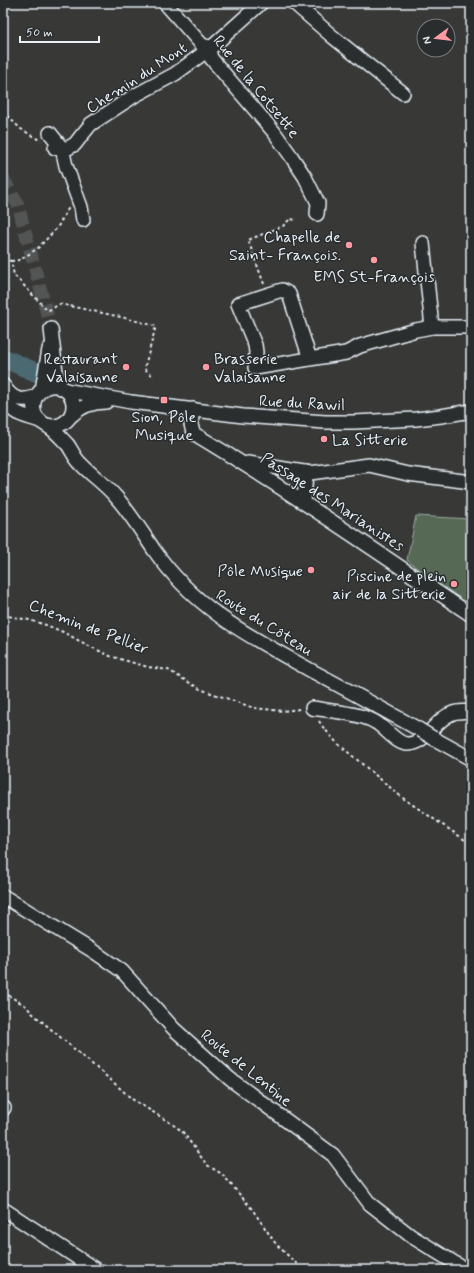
<svg xmlns="http://www.w3.org/2000/svg" width="474" height="1273" font-family="Mynerve,sans-serif">
<style>
.green{fill:#546955;stroke:#9eada6}
.lines{fill:none;stroke-linecap:round;stroke-linejoin:round}
.river{stroke:#4c6970;stroke-width:19}
.minor-tunnel{stroke:#525454;stroke-width:13;stroke-dasharray:13 6;stroke-linecap:butt}
.minor-casing{stroke:#e8f1f8;stroke-width:16}
.path{stroke:#e8f1f8;stroke-width:2;stroke-dasharray:3 3;stroke-linecap:butt}
.minor{stroke:#2a2d2e;stroke-width:13}
.minor-bridge-casing{stroke:#e8f1f8;stroke-width:16;stroke-linecap:butt}
.minor-bridge{stroke:#2a2d2e;stroke-width:13}
.poi-dot{fill:#ff9aa2;stroke:#2a2d2e;stroke-width:1.5}
.labels{text-anchor:middle;stroke-width:3;stroke-linejoin:round;paint-order:stroke}
.street-label{font-size:16px;fill:#e8f1f8;stroke:#2a2d2e}
.poi-label{font-size:16px;fill:#e8f1f8;stroke:#2a2d2e;text-anchor:end}
</style>
<rect width="100%" height="100%" fill="#383837"/>
<filter id="ink" filterUnits="userSpaceOnUse"><feTurbulence type="fractalNoise" baseFrequency=".025" numOctaves="2"/><feDisplacementMap in="SourceGraphic" scale="8" xChannelSelector="R" yChannelSelector="G"/><feConvolveMatrix kernelMatrix="1 2 1 2 8 2 1 2 1" color-interpolation-filters="sRGB"/></filter>
<g filter="url(#ink)">
<path class="green" d="M 416,516 L 471,519 L 471,611 L 407,560 Z"/>
<g class="lines">
<path class="river" d="M 3,358 L 40,374"/>
<path class="minor-tunnel" d="M 3,178 L 18,205 L 51,329"/>
<defs>
<g id="minor">
<path d="M 165,3 L 202,45 L 208,47"/>
<path d="M 294,3 L 333,37 L 403,93"/>
<path d="M 208,47 L 211,58 L 215,63 L 274,132 L 291,156 L 305,177 L 318,203 L 317,214"/>
<path d="M 50,133 L 62,148 L 66,166 L 81,207 L 83,220"/>
<path d="M 55,148 L 68,148 L 75,144 L 82,135 L 91,124 L 134,96 L 175,74 L 201,55 L 208,47 L 213,46 L 261,3"/>
<path d="M 423,243 L 432,327"/>
<path d="M 51,329 L 56,372 L 61,388"/>
<path d="M 310,359 L 289,294 L 282,290 L 238,304 L 255,345 L 256,352 L 255,368 L 346,353 L 360,346 L 416,330 L 432,327 L 471,327"/>
<path d="M 3,385 C 12,399 21,403 36,396"/>
<path d="M 42,390 L 49,349"/>
<path d="M 65,390 L 131,402 L 243,416 L 325,422 L 354,422 L 416,419 L 441,416 L 471,411"/>
<path d="M 3,396 C 11,415 23,415 40,421"/>
<path d="M 193,409 L 191,424 L 193,433 C 288,490 379,553 471,615"/>
<path d="M 71,416 C 81,406 92,402 106,402"/>
<path d="M 47,425 C 72,432 84,397 60,387 C 55,385 48,386 43,389 C 34,395 31,407 36,416 C 40,423 47,425 53,430 C 58,434 63,440 68,445 C 72,451 75,458 80,463 C 91,475 105,484 116,497 C 130,513 142,532 154,550 C 196,610 249,636 312,671 C 348,690 384,710 420,730"/>
<path d="M 248,463 L 310,473 L 369,465 L 408,474 L 471,482"/>
<path d="M 304,502 L 306,472"/>
<path d="M 312,708 C 330,711 359,713 375,722 C 385,727 397,745 408,744 C 426,744 436,718 453,713 C 458,711 465,712 471,711"/>
<path d="M 433,738 L 471,759"/>
<path d="M 3,896 L 93,951 L 122,971 L 174,1029 L 230,1079 L 333,1155 L 370,1204 L 411,1236 L 466,1270"/>
<path d="M 3,1109 L 4,1108"/>
<path d="M 3,1209 L 96,1270"/>
</g>
</defs>
<use href="#minor" class="minor-casing"/>
<g class="path">
<path d="M 3,112 L 21,129 L 41,141"/>
<path d="M 3,259 L 11,261 L 14,275 L 47,310 C 52,310 55,306 60,304 L 121,317 L 156,326 L 145,366 L 145,369 L 154,377"/>
<path d="M 11,261 L 20,260 L 38,248 L 57,228 L 68,209 L 68,206"/>
<path d="M 264,284 L 248,240 L 283,226 L 290,219 L 297,220"/>
<path d="M 3,615 L 29,620 L 46,625 L 63,632 L 87,645 L 110,656 L 127,661 L 148,667 L 168,670 L 200,689 L 254,708 L 283,711 L 300,709"/>
<path d="M 319,721 L 322,726 L 337,743 L 404,799 L 471,844"/>
<path d="M 3,992 L 26,1006 L 32,1013 L 113,1082 L 132,1099 L 169,1122 L 182,1131 L 207,1165 L 222,1174 L 252,1209 L 276,1244 L 303,1270"/>
</g>
<use href="#minor" class="minor"/>
<defs>
<path id="minor-bridge" d="M 420,730 L 433,738"/>
</defs>
<use href="#minor-bridge" class="minor-bridge-casing"/>
<use href="#minor-bridge" class="minor-bridge"/>
</g>
</g>
<g class="poi-dot">
<circle cx="349" cy="245" r="4"/>
<circle cx="374" cy="260" r="4"/>
<circle cx="126" cy="367" r="4"/>
<circle cx="206" cy="367" r="4"/>
<rect x="160" y="396" width="8" height="8" rx="2"/>
<circle cx="324" cy="439" r="4"/>
<circle cx="311" cy="570" r="4"/>
<circle cx="454" cy="584" r="4"/>
</g>
<g class="labels">
<g class="street-label">
<text transform="translate(136 77) rotate(-33)" y="6">Chemin du Mont</text>
<text transform="translate(257 86) rotate(51)" y="6">Rue de la Cotsette</text>
<text transform="translate(302 402) rotate(3)" y="6">Rue du Rawil</text>
<text transform="translate(333 501) rotate(33)" y="6">Passage des Marianistes</text>
<text transform="translate(265 622) rotate(32)" y="6">Route du Côteau</text>
<text transform="translate(89 626) rotate(21)" y="6">Chemin de Pellier</text>
<text transform="translate(247 1067) rotate(39)" y="6">Route de Lentine</text>
</g>
<g class="poi-label">
<text x="341" y="242">Chapelle de<tspan x="341" dy="18">Saint- François.</tspan></text>
<text x="374" y="282" text-anchor="middle">EMS St-François</text>
<text x="118" y="364">Restaurant<tspan x="118" dy="18">Valaisanne</tspan></text>
<text x="214" y="364" text-anchor="start">Brasserie<tspan x="214" dy="18">Valaisanne</tspan></text>
<text x="164" y="422" text-anchor="middle">Sion, Pôle<tspan x="164" dy="18">Musique</tspan></text>
<text x="332" y="445" text-anchor="start">La Sitterie</text>
<text x="303" y="576">Pôle Musique</text>
<text x="446" y="581">Piscine de plein<tspan x="446" dy="18">air de la Sitterie</tspan></text>
</g>
</g>
<rect width="474" height="1273" fill="none" stroke="#2a2d2e" stroke-width="16"/>
<rect x="8" y="8" width="458" height="1257" fill="none" stroke="#e8f1f8" stroke-width="1.5" filter="url(#ink)"/>
<g transform="translate(436 38) rotate(255)"><circle r="19" fill="#2a2d2e" stroke="#767b7f"/>
<path d="M0-3L7 15L0 10L-7 15Z" fill="#ff9aa2"/>
<text y="-6" font-size="11" font-weight="bold" text-anchor="middle" fill="#e8f1f8">N</text>
</g>
<path d="M20 36v6h79v-6" fill="none" stroke="#e8f1f8" stroke-width="2"/>
<text x="26" y="36" font-size="12" fill="#e8f1f8" stroke="#2a2d2e" stroke-width="3" paint-order="stroke">50 m</text>
</svg>
